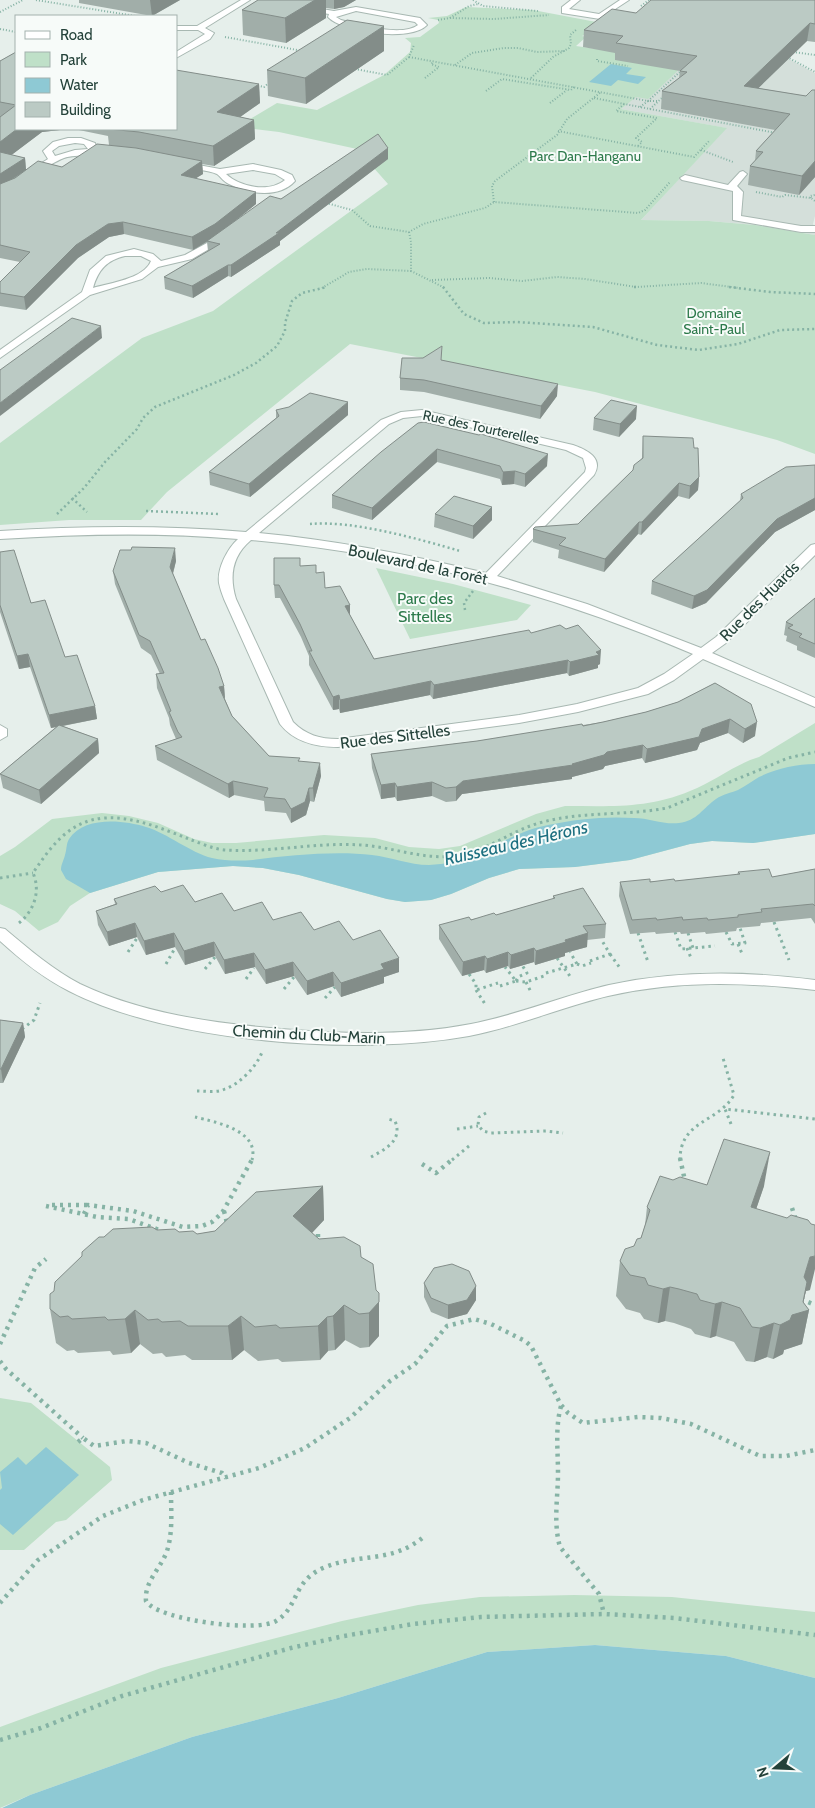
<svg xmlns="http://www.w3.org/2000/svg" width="815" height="1808" font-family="Cabin,sans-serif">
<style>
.built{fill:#d4dfda}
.green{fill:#bfe0c8}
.water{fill:#8ec9d4}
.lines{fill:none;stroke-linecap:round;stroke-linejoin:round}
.minor-casing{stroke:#a8b8b2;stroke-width:2}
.path-far3{stroke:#86b3a5;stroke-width:2;stroke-dasharray:1 2;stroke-linecap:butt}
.path-far2{stroke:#86b3a5;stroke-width:2.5;stroke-dasharray:2 3;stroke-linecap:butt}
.path-far1{stroke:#86b3a5;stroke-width:3;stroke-dasharray:2.5 4;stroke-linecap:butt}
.path{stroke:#86b3a5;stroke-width:4.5;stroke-dasharray:3 5;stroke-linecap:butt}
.minor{fill:#fff;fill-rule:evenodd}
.wall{fill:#a1aea9}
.shaded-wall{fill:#838d89}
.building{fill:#bbcac4;stroke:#838d89}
.labels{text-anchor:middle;stroke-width:4;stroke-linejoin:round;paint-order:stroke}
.far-park-label{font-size:14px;fill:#2d7a4b;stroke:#f7fbf9}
.far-street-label{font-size:14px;fill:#24423a;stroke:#f7fbf9}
.street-label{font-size:16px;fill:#24423a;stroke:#f7fbf9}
.park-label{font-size:16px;fill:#2d7a4b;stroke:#f7fbf9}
.water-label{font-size:18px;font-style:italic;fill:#1c6f80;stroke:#f7fbf9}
</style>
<rect width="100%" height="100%" fill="#e6efeb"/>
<path class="built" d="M 787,58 L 815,73 L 815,216 L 813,224 L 815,228 L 815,235 L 755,225 L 709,221 L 641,220 L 726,128 L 621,109 L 636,96 L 686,63 Z"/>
<g class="green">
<path d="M 466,7 L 533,10 L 612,25 L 595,29 L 582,36 L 586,37 L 576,46 L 687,62 L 648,99 L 636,97 L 621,109 L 727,128 L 641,220 L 709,221 L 755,225 L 815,235 L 815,454 L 777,440 L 595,392 L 350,344 L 167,492 L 141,520 L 69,520 L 0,525 L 0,443 L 142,338 L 213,311 L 388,184 L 357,149 L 279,132 L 237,127 L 277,103 L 317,110 L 384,75 L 410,52 L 411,43 L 405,38 L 420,37 L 439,23 L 438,20 L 428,18 L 447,16 Z"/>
<path d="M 376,568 L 453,584 L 531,605 L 517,620 L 410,639 Z"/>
<path d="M 815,723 L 815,834 L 753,843 L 712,841 L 690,844 L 630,860 L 575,867 L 519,869 L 489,878 L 451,894 L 431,900 L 405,902 L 387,899 L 299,875 L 263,868 L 233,866 L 158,872 L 90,893 L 70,906 L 58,922 L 39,931 L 15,911 L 0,904 L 0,856 L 15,847 L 52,819 L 102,813 L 129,816 L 158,823 L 194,839 L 212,843 L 236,843 L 324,835 L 375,838 L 409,847 L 439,849 L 460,846 L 536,814 L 565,806 C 610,806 647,809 690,791 C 714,782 735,764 759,757 Z"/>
<path d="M 0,1398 L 31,1403 L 110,1467 L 112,1480 L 66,1520 L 56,1522 L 24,1550 L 0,1550 Z"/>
<path d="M 574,1595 L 672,1597 L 815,1612 L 815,1678 L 726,1656 L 595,1645 L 487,1652 L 338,1698 L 192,1737 L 30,1795 L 0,1808 L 0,1727 L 161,1668 L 342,1621 L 418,1605 L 480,1597 Z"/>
</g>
<g class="water">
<path d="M 611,64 L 632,68 L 626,74 L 646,77 L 638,84 L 618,80 L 611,86 L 589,82 Z"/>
<path d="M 815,764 L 815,834 L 753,843 L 712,841 L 690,844 L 630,860 L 575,867 L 519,869 L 489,878 L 451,894 L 431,900 L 405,902 L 387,899 L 299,875 L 263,868 L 233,866 L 158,872 L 90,893 L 66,879 L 61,870 C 61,864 64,860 65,855 C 67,849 66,844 69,839 C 84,816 123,820 146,827 C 167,833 191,853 212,858 C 225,861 240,861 253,860 C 290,855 336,851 372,855 C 391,857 409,865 429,865 C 477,864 505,833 548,825 C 576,819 606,816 634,818 C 649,818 664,825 679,823 C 697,821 703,808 716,799 C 723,794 731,793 738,790 C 746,786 752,781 759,777 C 775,769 797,764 815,764 Z"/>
<path d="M 46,1447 L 79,1475 L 13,1535 L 0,1524 L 0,1490 L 2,1488 L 0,1472 L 18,1457 L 26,1465 Z"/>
<path d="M 595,1645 L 726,1656 L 815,1678 L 815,1808 L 2,1808 L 30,1795 L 192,1737 L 338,1698 L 487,1652 Z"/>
</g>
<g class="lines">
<defs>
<g id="minor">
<path d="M 241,0 L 250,0 L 205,28 L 214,33 L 210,39 L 176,58 L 176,52 L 205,34 L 198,30 L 176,30 L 176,26 L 197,26 Z"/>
<path d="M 571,0 L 580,0 L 569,9 L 599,14 L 620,0 L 629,0 L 600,19 L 562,13 L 562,7 Z"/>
<path d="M 303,6 L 334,11 L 356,7 L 420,18 L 427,25 C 411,42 343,33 328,17 L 329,14 L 303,10 ZM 356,11 L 415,22 L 418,25 C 402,37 360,25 341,20 L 336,17 Z"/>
<path d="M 68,138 L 81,138 L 95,143 L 97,149 L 109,152 C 104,156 75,154 64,158 C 41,167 19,190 0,196 L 0,189 L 48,159 L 43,151 L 53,142 ZM 75,143 L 84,144 L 88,149 L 75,150 L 55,156 L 52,151 L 59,146 Z"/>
<path d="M 182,162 L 220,169 L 253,164 L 281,170 L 292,175 L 295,181 C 279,199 248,194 229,184 C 224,182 221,177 217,174 C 209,170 189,169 179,167 L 179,163 ZM 253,170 L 275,174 L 285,180 C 269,193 240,187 226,174 Z"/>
<path d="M 743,171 L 747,174 L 737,186 L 743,192 L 741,216 L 801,226 L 815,226 L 815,232 L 801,232 L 733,220 L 733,191 L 682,180 L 680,178 L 685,175 L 728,185 L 740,172 Z"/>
<path d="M 218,237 L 221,238 L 221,242 L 192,259 L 158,267 L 142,279 L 90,295 L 0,358 L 0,350 L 82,292 L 90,270 L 106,256 L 134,249 L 153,254 L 161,261 L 185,255 ZM 125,256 L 141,256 L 151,261 C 144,279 109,283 93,288 C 98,270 107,260 125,256 Z"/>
<path d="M 422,410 L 573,445 C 587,450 604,458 594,475 L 497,576 L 587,604 L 701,648 L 716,637 L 811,545 L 815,544 L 815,555 L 726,643 L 712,653 L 815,698 L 815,707 L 703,659 L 674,680 L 648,694 L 578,712 L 519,723 L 338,747 C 316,747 294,742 280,724 L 224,599 C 222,594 220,588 219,583 C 217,568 228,548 238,539 C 158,532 79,534 0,539 L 0,531 C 82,526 163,525 246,532 L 381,420 L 401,412 ZM 422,416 L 566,450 L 583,458 L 586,468 L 585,472 L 486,573 C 411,555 335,540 259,533 L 389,424 L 403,418 ZM 251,540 C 404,553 552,594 693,654 L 664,674 L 638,688 L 577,704 L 519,715 L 338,739 C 320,739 306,735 293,722 L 236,599 C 229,576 232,556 251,540 Z"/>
<path d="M 0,725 L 7,729 L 7,736 L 0,740 Z"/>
<path d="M 0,928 L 5,929 C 30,950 52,969 80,984 C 143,1014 213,1023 281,1029 C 344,1034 409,1036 471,1024 C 518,1015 562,996 609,985 C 678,970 746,971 815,980 L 815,990 C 745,982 677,980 608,996 C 561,1007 517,1027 469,1036 C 358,1056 170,1043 69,991 C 43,978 22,961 0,941 Z"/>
</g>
</defs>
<use href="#minor" class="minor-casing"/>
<g class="path-far3">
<path d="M 36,0 L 135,16"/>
<path d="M 473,0 L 483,6 L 538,11"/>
<path d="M 641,6 L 649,0"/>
<path d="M 0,12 L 23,0"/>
<path d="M 450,18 L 469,6 L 478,4"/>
<path d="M 438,20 L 450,18 L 494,19 L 549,15"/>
<path d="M 0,29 L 16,32"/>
<path d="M 225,37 L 303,51"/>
<path d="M 793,52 L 815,55"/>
<path d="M 409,57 L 648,101 L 682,70"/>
<path d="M 787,57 L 815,72"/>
<path d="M 597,59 L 597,61 L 628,66"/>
<path d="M 455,65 L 472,53 L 504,48 L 518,48 L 537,52 L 565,51"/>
<path d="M 355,69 L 387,75 L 409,57 L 414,45"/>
<path d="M 425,78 L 439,67 L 431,64 L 433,62"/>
<path d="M 531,78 L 553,57 L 569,48 L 571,44 L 570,35 L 576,30"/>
<path d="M 255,85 L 264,87 L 270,82"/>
<path d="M 486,91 L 502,79 L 571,90 L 574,87"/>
<path d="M 594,98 L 650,109 L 664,96"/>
<path d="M 550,103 L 567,90"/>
<path d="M 624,104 L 616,111 L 657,118 L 636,138 L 642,142 L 638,146"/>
<path d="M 640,107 L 648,101 L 658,101"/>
<path d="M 650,109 L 776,133"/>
<path d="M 558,131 L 694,157 L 710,140"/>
<path d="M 701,150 L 733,162"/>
<path d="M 756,192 L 782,197 L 785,195 L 811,198 L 815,201"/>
<path d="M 811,198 L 810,196 L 815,195"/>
<path d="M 494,202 L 492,186 L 495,181 L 557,135 L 567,119 L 601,92"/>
<path d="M 326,203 L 352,210 L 370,226 L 409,232 L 423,224 L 485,208 L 494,202 L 638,213 L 645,210 L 670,182"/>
<path d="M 409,232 L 411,242 L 411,271 L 445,288"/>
<path d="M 432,280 L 489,278 L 522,281 L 557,277 L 585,279 L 636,287 L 701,283 L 739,288"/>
<path d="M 322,288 L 349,272 L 367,269 L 411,271"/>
</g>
<g class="path-far2">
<path d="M 443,287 L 464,314 L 484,323 L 517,322 L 593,327 L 657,345 L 699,350 L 738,344 L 780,330 L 815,329"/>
<path d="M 634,287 L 639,287"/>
<path d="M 729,287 L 770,292 L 815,294"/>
<path d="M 72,498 L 87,512"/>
<path d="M 146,511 L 219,514"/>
<path d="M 57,514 L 84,488 L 105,462 L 137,429 L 143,418 L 155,407 L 234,375 L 256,363 L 277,346 L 285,331 L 285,323 L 292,301 L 302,293 L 327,287"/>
<path d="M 310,524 C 352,520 419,539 460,551"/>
<path d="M 465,610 L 464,603 L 473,591"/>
</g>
<g class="path-far1">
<path d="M 0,878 L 33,873"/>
<path d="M 774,922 L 789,960"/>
<path d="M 19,923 C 34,911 41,891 33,873 C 51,846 70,820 105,818 C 133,816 163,829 189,839 C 200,843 213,849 225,850 C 270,853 316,842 361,845 C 393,847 423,860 455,856 C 485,852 511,831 539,823 C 581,811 625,816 667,808 L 788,758 L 815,752"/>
<path d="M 675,932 L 681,949 L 715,946"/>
<path d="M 726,932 L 732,944 L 745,943 L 740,928"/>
<path d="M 638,933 L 648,962"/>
<path d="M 688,933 L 693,948"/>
<path d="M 738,944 L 743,956"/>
<path d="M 687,948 L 691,958"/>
<path d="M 128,952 L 137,938"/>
<path d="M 610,954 L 620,968"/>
<path d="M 557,958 L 572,979"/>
<path d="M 590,961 L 610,954 L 601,939"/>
<path d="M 166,964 L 175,948"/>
<path d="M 577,964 L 582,966 L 591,963"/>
<path d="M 205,969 L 215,957"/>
<path d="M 546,973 L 577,964 L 570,952"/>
<path d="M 469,974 L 476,984 L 476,990 L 498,983"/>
<path d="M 246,979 L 254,968"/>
<path d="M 516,981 L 526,982 L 547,975"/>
<path d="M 516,981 L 518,977 L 527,973 L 522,965"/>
<path d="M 526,982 L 531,992"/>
<path d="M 500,986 L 516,981 L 505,967"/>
<path d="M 284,989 L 294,977"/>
<path d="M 476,990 L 485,1004"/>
<path d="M 325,998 L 335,987"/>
<path d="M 22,1029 L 34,1020 L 40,1003"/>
<path d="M 197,1091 C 206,1091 217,1093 225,1089 C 240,1084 257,1066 262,1052"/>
<path d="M 486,1113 L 479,1117 L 478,1125 L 483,1131 L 491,1133 L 546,1131 L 563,1133"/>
<path d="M 195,1117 C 215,1122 260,1130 252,1160"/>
<path d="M 731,1124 L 725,1109 L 815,1119"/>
<path d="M 457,1129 L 478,1126"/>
<path d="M 371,1157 C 386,1149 403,1140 395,1121 L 388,1119"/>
<path d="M 452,1160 L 469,1146"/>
<path d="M 680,1160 C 680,1120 718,1123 734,1095 L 723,1058"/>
</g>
<g class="path">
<path d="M 680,1158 L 685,1181"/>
<path d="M 422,1164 L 436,1173 L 454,1158"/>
<path d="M 52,1205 L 88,1205"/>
<path d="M 46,1206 L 97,1217 L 129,1219 L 162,1231"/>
<path d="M 792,1208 L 796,1220"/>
<path d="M 224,1211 L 227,1223"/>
<path d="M 84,1214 L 88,1205 L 133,1211 L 183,1227 L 202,1226 L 212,1222 L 222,1213 L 253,1158"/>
<path d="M 318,1234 L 318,1241"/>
<path d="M 801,1299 L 815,1305"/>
<path d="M 0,1344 L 35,1268 L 46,1259"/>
<path d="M 0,1361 L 6,1369 L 83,1438"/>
<path d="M 561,1406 C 555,1428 558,1450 558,1473 C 558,1498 553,1522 560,1547 L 599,1594 L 604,1614"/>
<path d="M 78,1442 L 83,1438 L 94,1446 L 127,1441 L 146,1443 L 189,1463 L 222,1473 L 226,1478"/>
<path d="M 171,1492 C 171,1512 173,1532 167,1551 C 161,1568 144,1582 146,1601 C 157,1620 257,1633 276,1621 C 299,1607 292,1582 323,1568 C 360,1552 391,1565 426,1535"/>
<path d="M 0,1603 L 38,1560 L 103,1516 L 143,1500 L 259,1468 L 305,1448 L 350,1418 L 390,1381 L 415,1364 L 447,1326 L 474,1319 L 491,1324 L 525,1341 L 531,1346 L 561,1405 L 568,1413 L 583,1423 L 638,1417 L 661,1418 L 691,1424 L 760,1456 L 786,1456 L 815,1450"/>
<path d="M 0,1740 L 41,1728 L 122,1696 L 291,1648 L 344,1636 L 413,1624 L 481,1617 L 604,1614 L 674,1618 L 815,1635"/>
</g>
<use href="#minor" class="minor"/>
</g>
<g class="wall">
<path d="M 79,0 L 180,0 L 152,16 L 79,3 Z"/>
<path d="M 258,0 L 356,0 L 344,7 L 334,9 L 326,8 L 326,18 L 286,43 L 243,35 L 242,10 Z"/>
<path d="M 815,0 L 815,42 L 807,41 L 758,88 L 806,96 L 815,90 L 815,177 L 799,195 L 748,185 L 750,166 L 755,161 L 756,151 L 775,130 L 661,109 L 662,91 L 679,78 L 680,71 L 615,60 L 615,53 L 583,47 L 584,30 L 636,13 Z"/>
<path d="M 384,26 L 384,51 L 306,104 L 268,96 L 267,70 Z"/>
<path d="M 16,52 L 16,129 L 69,129 L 42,132 L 11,155 L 25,158 L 26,170 L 62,167 L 109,145 L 108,136 L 74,129 L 176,129 L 259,84 L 260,103 L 240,117 L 254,120 L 255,139 L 214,166 L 202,164 L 203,174 L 195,178 L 256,204 L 238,219 L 388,148 L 388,159 L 280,241 L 280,245 L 231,277 L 228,276 L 193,298 L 165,289 L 164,277 L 208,251 L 207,242 L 193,250 L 124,234 L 109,237 L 78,258 L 26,310 L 0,306 L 0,282 L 20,262 L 0,258 L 0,61 Z"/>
<path d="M 423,358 L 442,360 L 557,396 L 540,419 L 424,392 L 400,390 L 400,378 Z"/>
<path d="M 276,410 L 348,415 L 250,497 L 210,485 L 209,472 L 276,418 Z"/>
<path d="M 594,418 L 636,419 L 619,437 L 593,430 Z"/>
<path d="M 418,423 L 547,466 L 525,487 L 514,484 L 502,485 L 500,479 L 437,462 L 372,520 L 332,508 L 332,495 Z"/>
<path d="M 643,436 L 694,448 L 699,477 L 698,490 L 689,499 L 678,496 L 641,535 L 638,534 L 604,572 L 558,558 L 559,550 L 533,542 L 533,529 L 578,524 L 633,470 L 642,458 Z"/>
<path d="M 815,465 L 815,510 L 775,532 L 706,603 L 692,609 L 651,594 L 652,581 L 740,501 L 741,494 Z"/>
<path d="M 435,514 L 492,520 L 473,539 L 434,527 Z"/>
<path d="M 131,550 L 176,561 L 173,574 L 201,640 L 224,686 L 225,699 L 232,716 L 269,756 L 300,761 L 321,776 L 314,802 L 310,801 L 306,815 L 291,823 L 286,813 L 265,811 L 264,801 L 234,795 L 229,798 L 157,760 L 155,746 L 176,739 L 170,725 L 169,718 L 157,688 L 156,674 L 160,674 L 151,655 L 141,648 L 115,584 L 113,571 Z"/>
<path d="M 0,552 L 95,706 L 97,719 L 63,726 L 98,739 L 99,753 L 41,804 L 3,788 L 0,774 L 56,727 L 51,728 L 30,667 L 19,669 L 0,612 Z"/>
<path d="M 300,566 L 316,573 L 325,588 L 350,605 L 350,615 L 374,659 L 531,633 L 600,664 L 598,665 L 598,668 L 569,676 L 567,673 L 433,699 L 430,695 L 340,713 L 339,709 L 333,710 L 309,665 L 309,656 L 301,637 L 280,598 L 275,598 L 274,585 Z"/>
<path d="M 815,598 L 815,658 L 797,650 L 797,646 L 786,641 L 787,636 L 784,635 L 786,622 Z"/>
<path d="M 715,683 L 755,736 L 743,743 L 728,733 L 700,743 L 697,750 L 645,763 L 642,758 L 605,766 L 603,769 L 572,777 L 572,779 L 462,794 L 456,801 L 446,802 L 432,796 L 397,801 L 395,797 L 381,799 L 372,768 L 371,754 L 477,741 L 603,722 L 646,712 L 678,702 Z"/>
<path d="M 815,869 L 815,924 L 811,918 L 761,923 L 760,926 L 737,928 L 736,931 L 706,934 L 705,932 L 681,934 L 680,932 L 656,934 L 655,932 L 630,934 L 619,896 L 620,882 L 675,881 L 737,875 L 738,872 L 772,877 Z"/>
<path d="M 161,892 L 195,902 L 353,940 L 399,972 L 384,977 L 384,983 L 341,997 L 334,986 L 307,995 L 294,976 L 266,984 L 255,967 L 225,974 L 215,956 L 185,965 L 175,947 L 146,955 L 137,937 L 109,946 L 98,925 L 96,911 L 115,904 L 114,899 Z"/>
<path d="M 553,896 L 606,924 L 605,938 L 587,940 L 587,947 L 565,953 L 565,956 L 535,965 L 534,962 L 510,969 L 508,966 L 486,973 L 484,970 L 462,976 L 439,939 L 439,925 L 496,915 L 553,899 Z"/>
<path d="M 0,1020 L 23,1023 L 25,1037 L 3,1083 L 0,1083 Z"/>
<path d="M 673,1180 L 707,1185 L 764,1186 L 756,1209 L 810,1290 L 806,1291 L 803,1302 L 809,1310 L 802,1344 L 784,1350 L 783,1354 L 773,1359 L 767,1357 L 754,1362 L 746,1361 L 734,1342 L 716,1336 L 710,1338 L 695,1334 L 691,1329 L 674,1323 L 665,1321 L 658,1323 L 644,1319 L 640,1313 L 626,1309 L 616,1296 L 620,1261 L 641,1238 L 645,1225 L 647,1207 Z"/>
<path d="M 323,1186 L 324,1220 L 312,1233 L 319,1239 L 361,1257 L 379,1336 L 369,1347 L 360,1348 L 345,1340 L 335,1350 L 328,1351 L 320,1360 L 282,1362 L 278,1359 L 258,1361 L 244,1350 L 232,1360 L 192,1360 L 185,1355 L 166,1357 L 162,1353 L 153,1354 L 140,1344 L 131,1353 L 113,1355 L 110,1351 L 78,1353 L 74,1350 L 67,1351 L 56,1343 L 50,1309 L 157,1230 L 197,1234 L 215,1231 Z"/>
<path d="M 424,1283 L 476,1286 L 476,1300 L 467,1314 L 448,1319 L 431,1312 L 424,1297 Z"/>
</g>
<g class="shaded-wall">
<path d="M 150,0 L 180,0 L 152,16 Z"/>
<path d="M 315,0 L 326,0 L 326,18 L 286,43 L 285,18 Z"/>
<path d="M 334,0 L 356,0 L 344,7 L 334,9 Z"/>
<path d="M 810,23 L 807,41 L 742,104 L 744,86 Z"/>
<path d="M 384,26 L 384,51 L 306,104 L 305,78 Z"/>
<path d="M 259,84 L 260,103 L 219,132 L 217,112 Z"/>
<path d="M 254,120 L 255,139 L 214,166 L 213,146 Z"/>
<path d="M 17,129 L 69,129 L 42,132 L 1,163 L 0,153 L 0,142 Z"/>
<path d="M 388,148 L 388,159 L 280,241 L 280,245 L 231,277 L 231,265 L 276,233 Z"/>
<path d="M 25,158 L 26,170 L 0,187 L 0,174 Z"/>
<path d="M 202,161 L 203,174 L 182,187 L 181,175 Z"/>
<path d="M 815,161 L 815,177 L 799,195 L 802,176 Z"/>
<path d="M 256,192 L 256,204 L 216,236 L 193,250 L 192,237 Z"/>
<path d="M 123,222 L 124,234 L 109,237 L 78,258 L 26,310 L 24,297 L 76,245 L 108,224 Z"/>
<path d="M 228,265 L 228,276 L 193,298 L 192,286 Z"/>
<path d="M 101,326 L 102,338 L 0,416 L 0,403 Z"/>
<path d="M 558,384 L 557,396 L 540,419 L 541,406 Z"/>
<path d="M 348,402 L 348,415 L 250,497 L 249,484 Z"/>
<path d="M 637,406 L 636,419 L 619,437 L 620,424 Z"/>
<path d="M 437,449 L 437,462 L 372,520 L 372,508 Z"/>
<path d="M 548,454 L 547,466 L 525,487 L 525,474 Z"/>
<path d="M 515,471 L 514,484 L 502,485 L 503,472 Z"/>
<path d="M 699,477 L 698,490 L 689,499 L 690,486 Z"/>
<path d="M 679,483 L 678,496 L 641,535 L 642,522 Z"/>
<path d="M 815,498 L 815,510 L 775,532 L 706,603 L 692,609 L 694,596 L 777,519 Z"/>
<path d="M 492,507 L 492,520 L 473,539 L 473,526 Z"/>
<path d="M 639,522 L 638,534 L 604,572 L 605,559 Z"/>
<path d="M 175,548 L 176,561 L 171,580 L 170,567 Z"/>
<path d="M 350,605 L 350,618 L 345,606 Z"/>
<path d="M 601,650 L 600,664 L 598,665 L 598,668 L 569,676 L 570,662 Z"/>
<path d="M 28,654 L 30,667 L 19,669 L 17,656 Z"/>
<path d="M 568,660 L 567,673 L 433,699 L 434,685 Z"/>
<path d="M 431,681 L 430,695 L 340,713 L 340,700 Z"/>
<path d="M 224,686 L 225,699 L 219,687 Z"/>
<path d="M 339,695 L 339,709 L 333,710 L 333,697 Z"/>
<path d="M 95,706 L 97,719 L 51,728 L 49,715 Z"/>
<path d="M 730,719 L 728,733 L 700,743 L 697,750 L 645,763 L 647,749 Z"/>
<path d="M 757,722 L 755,736 L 743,743 L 745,729 Z"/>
<path d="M 98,739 L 99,753 L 41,804 L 39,790 Z"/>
<path d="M 643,745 L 642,758 L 605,766 L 603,769 L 572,777 L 572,779 L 462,794 L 456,801 L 456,787 L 463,781 L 572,764 L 607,752 Z"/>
<path d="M 320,763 L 321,776 L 314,802 L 313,788 Z"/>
<path d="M 233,781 L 234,795 L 229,798 L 228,784 Z"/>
<path d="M 432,782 L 432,796 L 397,801 L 397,787 Z"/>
<path d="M 395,783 L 395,797 L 381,799 L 381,785 Z"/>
<path d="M 309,788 L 310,801 L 306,815 L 291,823 L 291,809 Z"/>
<path d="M 135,923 L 137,937 L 109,946 L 107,932 Z"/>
<path d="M 174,933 L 175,947 L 146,955 L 144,941 Z"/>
<path d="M 588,933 L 587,947 L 565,953 L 565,956 L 535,965 L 536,951 L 565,940 Z"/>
<path d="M 214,942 L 215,956 L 185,965 L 184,951 Z"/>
<path d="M 534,948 L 534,962 L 510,969 L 511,955 Z"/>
<path d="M 508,952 L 508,966 L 486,973 L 487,959 Z"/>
<path d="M 254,953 L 255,967 L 225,974 L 224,960 Z"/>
<path d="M 485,956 L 484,970 L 462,976 L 463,962 Z"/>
<path d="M 399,958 L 399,972 L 384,977 L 384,983 L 341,997 L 341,983 L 381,964 Z"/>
<path d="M 293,962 L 294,976 L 266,984 L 265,970 Z"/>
<path d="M 333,972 L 334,986 L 307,995 L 307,981 Z"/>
<path d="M 23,1023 L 25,1037 L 3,1083 L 1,1069 Z"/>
<path d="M 770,1152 L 764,1186 L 745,1242 L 751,1207 Z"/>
<path d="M 323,1186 L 324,1220 L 295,1251 L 293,1216 Z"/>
<path d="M 815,1256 L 815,1269 L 810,1290 L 806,1291 L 801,1312 L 809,1310 L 802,1344 L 784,1350 L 783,1354 L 773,1359 L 780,1325 L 792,1315 L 810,1257 Z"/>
<path d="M 476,1286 L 476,1300 L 467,1314 L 448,1319 L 448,1305 Z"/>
<path d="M 670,1287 L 665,1321 L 658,1323 L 663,1289 Z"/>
<path d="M 379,1293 L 379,1336 L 369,1347 L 369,1313 Z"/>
<path d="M 722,1302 L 716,1336 L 710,1338 L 715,1304 Z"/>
<path d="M 344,1305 L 345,1340 L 335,1350 L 333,1316 Z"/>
<path d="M 135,1310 L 140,1344 L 131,1353 L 125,1319 Z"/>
<path d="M 241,1316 L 244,1350 L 232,1360 L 228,1326 Z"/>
<path d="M 327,1317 L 328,1351 L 320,1360 L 318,1326 Z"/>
<path d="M 774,1323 L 767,1357 L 754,1362 L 760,1328 Z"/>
</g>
<g class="building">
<path d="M 258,0 L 315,0 L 285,18 L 242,10 Z"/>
<path d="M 651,0 L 815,0 L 815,24 L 810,23 L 744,86 L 806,96 L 812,90 L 815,90 L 815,161 L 802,176 L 750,166 L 763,152 L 756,151 L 790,114 L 662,91 L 687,72 L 680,71 L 697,56 L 616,43 L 623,36 L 584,30 L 612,9 L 636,13 Z"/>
<path d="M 347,20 L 384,26 L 305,78 L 267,70 Z"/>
<path d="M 16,52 L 16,129 L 17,129 L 0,142 L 0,117 L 16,105 L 0,102 L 0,61 Z"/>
<path d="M 176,70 L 259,84 L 217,112 L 254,120 L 213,146 L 139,132 L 108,129 L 176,129 Z"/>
<path d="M 378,134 L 388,148 L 276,233 L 279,233 L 231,265 L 228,265 L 192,286 L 164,277 L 220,244 L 207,241 L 270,196 L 281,199 Z"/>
<path d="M 97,144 L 136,148 L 202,161 L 181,175 L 256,192 L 215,224 L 192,237 L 123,222 L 108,224 L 76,245 L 24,297 L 0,293 L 0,282 L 30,252 L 0,245 L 0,184 L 15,178 L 38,161 L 62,167 Z"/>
<path d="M 0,152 L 25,158 L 0,174 Z"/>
<path d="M 72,318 L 101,326 L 0,403 L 0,370 Z"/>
<path d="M 442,346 L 441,360 L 558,384 L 541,406 L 424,380 L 400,378 L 402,358 L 423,358 Z"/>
<path d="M 310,393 L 348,402 L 249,484 L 209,472 L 279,416 L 276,410 L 289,407 Z"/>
<path d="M 611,400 L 637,406 L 620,424 L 594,418 Z"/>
<path d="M 424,422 L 479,435 L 481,434 L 548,454 L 525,474 L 515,471 L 503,472 L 500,466 L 437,449 L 372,508 L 332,495 L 381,452 L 418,423 Z"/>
<path d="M 643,436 L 693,438 L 694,448 L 698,448 L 699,477 L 690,486 L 679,483 L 642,522 L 639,522 L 605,559 L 559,545 L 566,538 L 533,529 L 535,527 L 578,524 L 633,470 L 634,465 L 643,458 Z"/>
<path d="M 815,465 L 815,498 L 777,519 L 707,590 L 694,596 L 652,581 L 743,498 L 741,494 L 786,467 Z"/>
<path d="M 454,496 L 492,507 L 473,526 L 435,514 Z"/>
<path d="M 132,547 L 175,548 L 170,567 L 201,640 L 205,639 L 218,668 L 224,686 L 219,687 L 232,716 L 269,756 L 300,758 L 298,761 L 320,763 L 313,788 L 309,788 L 305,802 L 291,809 L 285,799 L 264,797 L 268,788 L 233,781 L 228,784 L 155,746 L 182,737 L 178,732 L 169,712 L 171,711 L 156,674 L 164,673 L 150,641 L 139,635 L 113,571 L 120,550 L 131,550 Z"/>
<path d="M 14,550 L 31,603 L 45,600 L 65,657 L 77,655 L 95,706 L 49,715 L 28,654 L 17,656 L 0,605 L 0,552 Z"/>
<path d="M 274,558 L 300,558 L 300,566 L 316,565 L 316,573 L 324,572 L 325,588 L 340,586 L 350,605 L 345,606 L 374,659 L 529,630 L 531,633 L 560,625 L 566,629 L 578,625 L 601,650 L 596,652 L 599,655 L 570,662 L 568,660 L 434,685 L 431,681 L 340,700 L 339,695 L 333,697 L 309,651 L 312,651 L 300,624 L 279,585 L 274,585 Z"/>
<path d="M 815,598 L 815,644 L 799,637 L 802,634 L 788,628 L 793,625 L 786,622 Z"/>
<path d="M 715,683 L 751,704 L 757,722 L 745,729 L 730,719 L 702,729 L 699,737 L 647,749 L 643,745 L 607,752 L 604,755 L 572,764 L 573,765 L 463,781 L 456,787 L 446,788 L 432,782 L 397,787 L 395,783 L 381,785 L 371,754 L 477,741 L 582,724 L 583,726 L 603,722 L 646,712 L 678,702 Z"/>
<path d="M 59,725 L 98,739 L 39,790 L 0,774 Z"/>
<path d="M 769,869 L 772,877 L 815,869 L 815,906 L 813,904 L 761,909 L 762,912 L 738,915 L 738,917 L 708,920 L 707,918 L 683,920 L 682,917 L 657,920 L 656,918 L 632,920 L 620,882 L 650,879 L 650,882 L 674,879 L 675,881 L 740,874 L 738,872 Z"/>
<path d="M 183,885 L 195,902 L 222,893 L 234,911 L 262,902 L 273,920 L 301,912 L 314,930 L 339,921 L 353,940 L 380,930 L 399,958 L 381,964 L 384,969 L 341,983 L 333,972 L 307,981 L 293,962 L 265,970 L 254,953 L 224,960 L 214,942 L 184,951 L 174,933 L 144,941 L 135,923 L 107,932 L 96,911 L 117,904 L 114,899 L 155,886 L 161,892 Z"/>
<path d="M 583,888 L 606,924 L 583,926 L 588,933 L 565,940 L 566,942 L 536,951 L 534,948 L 511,955 L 508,952 L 487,959 L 485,956 L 463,962 L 439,925 L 469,917 L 471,920 L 494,913 L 496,915 L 555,898 L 553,896 Z"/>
<path d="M 0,1020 L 23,1023 L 1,1069 L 0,1069 Z"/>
<path d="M 724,1139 L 770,1152 L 751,1207 L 787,1218 L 791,1215 L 808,1220 L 811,1224 L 815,1225 L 815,1256 L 810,1257 L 804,1277 L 807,1282 L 803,1302 L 809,1310 L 792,1315 L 790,1320 L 780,1325 L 774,1323 L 760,1328 L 752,1327 L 740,1308 L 722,1302 L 715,1304 L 700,1300 L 697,1294 L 679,1289 L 670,1287 L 663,1289 L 648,1285 L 645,1278 L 630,1275 L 620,1261 L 625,1249 L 634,1246 L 637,1239 L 641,1238 L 650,1210 L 647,1207 L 660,1176 L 673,1180 L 680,1177 L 707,1185 Z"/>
<path d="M 323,1186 L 293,1216 L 319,1239 L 344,1237 L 360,1246 L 361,1257 L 373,1264 L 376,1290 L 379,1293 L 379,1302 L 369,1313 L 359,1314 L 344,1305 L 333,1316 L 327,1317 L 318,1326 L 280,1328 L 276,1325 L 255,1327 L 241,1316 L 228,1326 L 188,1326 L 180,1321 L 162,1322 L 158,1319 L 148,1320 L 135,1310 L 125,1319 L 108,1320 L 105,1317 L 72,1319 L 68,1316 L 60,1317 L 50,1309 L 50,1294 L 54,1291 L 55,1282 L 82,1256 L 82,1252 L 99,1237 L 104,1237 L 113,1229 L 152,1227 L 157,1230 L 175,1229 L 179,1232 L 193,1231 L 197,1234 L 215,1231 L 256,1192 Z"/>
<path d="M 452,1264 L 469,1271 L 476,1286 L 467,1300 L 448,1305 L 431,1298 L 424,1283 L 434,1268 Z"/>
</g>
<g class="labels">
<g class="far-park-label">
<text x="585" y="161">Parc Dan-Hanganu</text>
<text x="714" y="318">Domaine<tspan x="714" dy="16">Saint-Paul</tspan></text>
</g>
<g class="far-street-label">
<text transform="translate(481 427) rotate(12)" y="5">Rue des Tourterelles</text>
</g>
<g class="street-label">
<text transform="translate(418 564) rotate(12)" y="6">Boulevard de la Forêt</text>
<text transform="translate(759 601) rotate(-45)" y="6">Rue des Huards</text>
<text transform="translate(395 736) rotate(-7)" y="6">Rue des Sittelles</text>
<text transform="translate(309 1034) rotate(3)" y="6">Chemin du Club-Marin</text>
</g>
<g class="park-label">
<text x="425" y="604">Parc des<tspan x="425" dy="18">Sittelles</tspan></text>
</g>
<g class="water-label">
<text transform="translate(516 843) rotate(-13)" y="6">Ruisseau des Hérons</text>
</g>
</g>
<rect x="15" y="15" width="162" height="115" fill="#f7fbf9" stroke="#a3b1ad"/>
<rect x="25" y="31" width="25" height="8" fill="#ffffff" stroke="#a3b1ad"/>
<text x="60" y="40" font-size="15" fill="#24423a">Road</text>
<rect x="25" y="52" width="25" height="15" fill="#bfe0c8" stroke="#a3b1ad"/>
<text x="60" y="65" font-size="15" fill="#24423a">Park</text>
<rect x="25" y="78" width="25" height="15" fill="#8ec9d4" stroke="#a3b1ad"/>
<text x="60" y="90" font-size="15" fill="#24423a">Water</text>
<rect x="25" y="102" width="25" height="15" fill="#bbcac4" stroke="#a3b1ad"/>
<text x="60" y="115" font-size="15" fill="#24423a">Building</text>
<g transform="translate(775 1768) rotate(251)" stroke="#f7fbf9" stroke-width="4" paint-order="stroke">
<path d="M0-4L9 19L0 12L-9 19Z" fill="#24423a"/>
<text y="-8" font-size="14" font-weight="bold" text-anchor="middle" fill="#24423a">N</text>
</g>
</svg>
